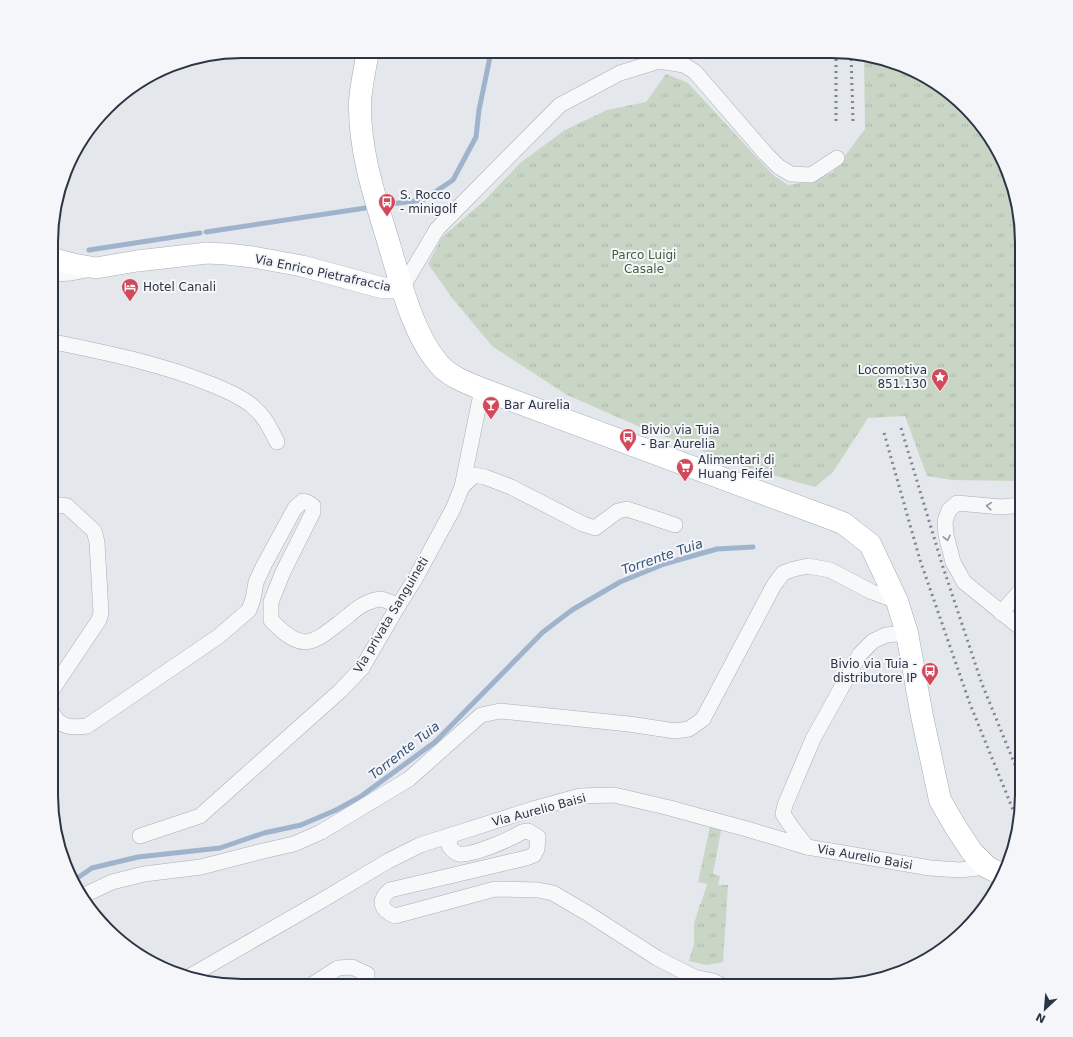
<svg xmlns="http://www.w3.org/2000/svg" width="1073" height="1037" font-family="'DejaVu Sans',sans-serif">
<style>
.grass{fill:url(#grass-tufts)}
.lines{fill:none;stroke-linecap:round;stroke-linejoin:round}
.stream{stroke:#9fb4cc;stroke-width:5}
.street-casing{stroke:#a9aeb7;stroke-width:16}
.secondary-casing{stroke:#a9aeb7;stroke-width:22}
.primary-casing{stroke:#a3abb8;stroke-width:23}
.street{stroke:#f7f8fa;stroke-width:15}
.secondary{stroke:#fff;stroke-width:21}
.primary{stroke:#fff;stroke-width:22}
.rail{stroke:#7d8696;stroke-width:3;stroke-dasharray:2 4;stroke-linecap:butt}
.oneway{stroke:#9196a0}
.labels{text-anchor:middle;stroke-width:4;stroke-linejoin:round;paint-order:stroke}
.poi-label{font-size:12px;fill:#2b3445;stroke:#f4f6f9;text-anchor:start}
.park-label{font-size:12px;fill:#3f6138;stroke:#f4f6f9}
.street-label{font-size:12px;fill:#2b3445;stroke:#f4f6f9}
.water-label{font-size:13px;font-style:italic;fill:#34527a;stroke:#f4f6f9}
.rim{fill:none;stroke:#2b3445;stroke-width:2}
</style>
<defs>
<pattern id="grass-tufts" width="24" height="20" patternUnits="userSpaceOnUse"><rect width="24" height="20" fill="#c9d6c5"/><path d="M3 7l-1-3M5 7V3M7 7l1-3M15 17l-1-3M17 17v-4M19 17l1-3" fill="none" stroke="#adb8ab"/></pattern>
</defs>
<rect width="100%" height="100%" fill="#e4e7ec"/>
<g class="grass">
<path d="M 864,56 L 926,77 L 982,126 L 1008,169 L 1022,230 L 1022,481 L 952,480 L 927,476 L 905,416 L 868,418 L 833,472 L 815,487 L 747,468 L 640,427 L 567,395 L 492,346 L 453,299 L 428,264 L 442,237 L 485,200 L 520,163 L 565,130 L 607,110 L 646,102 L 666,74 L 688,83 L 773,175 L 788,185 L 807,182 L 833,172 L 865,129 Z"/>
<path d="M 711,822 L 722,825 L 713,874 L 720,876 L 718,885 L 728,885 L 723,962 L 707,965 L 689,961 L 694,944 L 694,924 L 700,904 L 701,904 L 707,884 L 698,882 Z"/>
</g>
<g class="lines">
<g class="stream">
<path d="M 382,205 L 423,200 L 453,180 L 476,137 L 479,110 L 491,52"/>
<path d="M 206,232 L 372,207"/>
<path d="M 89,250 L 200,233"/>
<path d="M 73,881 L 92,868 L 138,857 L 220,848 L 264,833 L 301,825 L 336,810 L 360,797 L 435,742 L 543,632 L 572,610 L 620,582 L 664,564 L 717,549 L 753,547"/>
</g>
<defs>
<g id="street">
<path d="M 54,274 L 71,273 L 87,270"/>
<path d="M 402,288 L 437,229 L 560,105 L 620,73 L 659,61 L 684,65 L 695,72 L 766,154 L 779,167 L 791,174 L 811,175 L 837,158"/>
<path d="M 54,342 C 108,353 162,364 213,385 C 225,390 240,396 251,405 C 265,417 269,426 277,442"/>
<path d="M 462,487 L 474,475 L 485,477 L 511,487 L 583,524 L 595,528 L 618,511 L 627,509 L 675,525"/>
<path d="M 1022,505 L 1001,507 L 957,503 L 949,510 L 945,521 L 946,535 L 953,562 L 964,582 L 1022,629"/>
<path d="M 1001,613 L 1022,589"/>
<path d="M 52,690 L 99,620 L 101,613 L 97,542 L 94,531 L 67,506 L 61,505 L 53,508"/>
<path d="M 52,712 C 59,728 72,728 87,726 L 219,636 L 249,610 L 253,599 L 256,582 L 264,565 L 295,508 L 303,501 L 307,502 L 313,506 L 313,512 L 283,572 L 271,602 L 271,620 C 305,656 314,642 348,616 C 355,610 360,605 369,602 C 372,601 377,599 380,599 C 387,600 392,603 398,606"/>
<path d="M 451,835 L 449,846 C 452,850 455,853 459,854 C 473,856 510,839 522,832 L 528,831 L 538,837 L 537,849 L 534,855 L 526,858 L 390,890 C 377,901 381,910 395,916 L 495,889 L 538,890 L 553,893 L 587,913 L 657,958 L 694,977 L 713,981 L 723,986"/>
<path d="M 140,836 L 200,816 L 340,691 L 362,668 L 398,606 L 415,579 L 453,509 L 462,487 L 482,389"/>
<path d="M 807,847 L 791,826 L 783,814 L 785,805 L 813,739 L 860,654 L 873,641 L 886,635 L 907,633"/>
<path d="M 82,896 L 112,882 L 144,874 L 201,867 L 263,851 L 294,844 L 321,832 L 409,779 L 481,715 L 500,711 L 629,724 L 675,731 L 689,729 L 703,719 L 774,585 L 783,573 L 794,569 L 808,566 L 830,570 L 872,592 L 897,601"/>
<path d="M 192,975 L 321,901 L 388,861 L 420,845 L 533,809 L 580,796 L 614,795 L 670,808 L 706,818 L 747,829 L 807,847 L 843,853 L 930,868 L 960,870 L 987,867"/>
<path d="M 310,986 L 338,968 L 352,967 L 367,974 L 367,986"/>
</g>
<path id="secondary" d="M 54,259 L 73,264 L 96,268 L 137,261 L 207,253 L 226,254 L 253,257 L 302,266 L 383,288 L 402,288"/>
<path id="primary" d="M 368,51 C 365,68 361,86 360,102 C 359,151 375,198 389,244 C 400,281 413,334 438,363 C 448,376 467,383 482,389 L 843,523 L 870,544 L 897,601 L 907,633 L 922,716 L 940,800 L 955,826 L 972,852 L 987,867 L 1003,875"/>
</defs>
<use href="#street" class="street-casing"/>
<use href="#secondary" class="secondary-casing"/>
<use href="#primary" class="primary-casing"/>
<use href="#street" class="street"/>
<use href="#secondary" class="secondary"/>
<use href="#primary" class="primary"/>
<g class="rail">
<path d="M 836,53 L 836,124"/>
<path d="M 851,53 L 853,122"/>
<path d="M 901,428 L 942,564 L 982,684 L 1022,782"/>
<path d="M 884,433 L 920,560 L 970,704 L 1018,822"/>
</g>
</g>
<defs><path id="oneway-chevron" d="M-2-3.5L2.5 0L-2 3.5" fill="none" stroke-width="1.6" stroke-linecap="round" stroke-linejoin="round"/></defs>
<g class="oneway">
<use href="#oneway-chevron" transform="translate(989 506) rotate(-175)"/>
<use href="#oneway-chevron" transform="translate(947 538) rotate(78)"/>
</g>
<defs>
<symbol id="bus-pin" viewBox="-11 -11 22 30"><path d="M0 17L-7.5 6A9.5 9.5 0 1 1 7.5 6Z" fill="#d1495b" stroke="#f4f6f9"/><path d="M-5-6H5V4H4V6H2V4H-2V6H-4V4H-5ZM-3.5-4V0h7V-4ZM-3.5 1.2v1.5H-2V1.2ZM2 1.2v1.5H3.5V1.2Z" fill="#fff"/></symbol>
<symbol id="hotel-pin" viewBox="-11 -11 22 30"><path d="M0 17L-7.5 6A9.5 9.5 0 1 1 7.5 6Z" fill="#d1495b" stroke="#f4f6f9"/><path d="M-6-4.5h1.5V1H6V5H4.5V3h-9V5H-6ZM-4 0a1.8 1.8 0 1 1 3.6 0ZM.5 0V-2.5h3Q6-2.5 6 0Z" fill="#fff"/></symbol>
<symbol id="sight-pin" viewBox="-11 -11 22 30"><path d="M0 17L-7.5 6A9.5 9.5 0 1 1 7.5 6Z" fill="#d1495b" stroke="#f4f6f9"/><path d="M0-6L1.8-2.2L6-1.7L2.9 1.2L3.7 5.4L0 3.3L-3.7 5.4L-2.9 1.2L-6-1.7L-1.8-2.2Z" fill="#fff"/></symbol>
<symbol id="bar-pin" viewBox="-11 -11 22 30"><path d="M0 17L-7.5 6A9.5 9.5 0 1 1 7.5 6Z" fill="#d1495b" stroke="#f4f6f9"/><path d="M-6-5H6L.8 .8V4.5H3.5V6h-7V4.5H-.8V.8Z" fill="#fff"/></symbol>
<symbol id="supermarket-pin" viewBox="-11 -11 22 30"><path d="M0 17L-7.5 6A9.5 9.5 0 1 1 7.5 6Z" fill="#d1495b" stroke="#f4f6f9"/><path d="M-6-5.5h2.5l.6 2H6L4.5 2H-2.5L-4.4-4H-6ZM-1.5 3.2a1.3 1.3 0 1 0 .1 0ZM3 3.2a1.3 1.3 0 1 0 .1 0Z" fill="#fff"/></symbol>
</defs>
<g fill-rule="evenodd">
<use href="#bus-pin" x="377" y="192" width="20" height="27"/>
<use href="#hotel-pin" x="120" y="277" width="20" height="27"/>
<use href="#sight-pin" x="930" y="367" width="20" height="27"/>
<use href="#bar-pin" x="481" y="395" width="20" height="27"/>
<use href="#bus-pin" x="618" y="427" width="20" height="27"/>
<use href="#supermarket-pin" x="675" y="457" width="20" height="27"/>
<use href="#bus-pin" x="920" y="661" width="20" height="27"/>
</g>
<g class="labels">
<g class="poi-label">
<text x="400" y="199">S. Rocco<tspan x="400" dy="14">- minigolf</tspan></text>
<text x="143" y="291">Hotel Canali</text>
<text x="927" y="374" text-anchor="end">Locomotiva<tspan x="927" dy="14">851.130</tspan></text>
<text x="504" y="409">Bar Aurelia</text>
<text x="641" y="434">Bivio via Tuia<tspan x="641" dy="14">- Bar Aurelia</tspan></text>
<text x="698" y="464">Alimentari di<tspan x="698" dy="14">Huang Feifei</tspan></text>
<text x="917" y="668" text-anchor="end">Bivio via Tuia -<tspan x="917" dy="14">distributore IP</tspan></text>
</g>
<g class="park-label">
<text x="644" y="259">Parco Luigi<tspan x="644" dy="14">Casale</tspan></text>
</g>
<g class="street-label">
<text transform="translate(323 273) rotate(12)" y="4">Via Enrico Pietrafraccia</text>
<text transform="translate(391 615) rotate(-59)" y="4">Via privata Sanguineti</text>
<text transform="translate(539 810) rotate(-15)" y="4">Via Aurelio Baisi</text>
<text transform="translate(865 857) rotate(10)" y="4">Via Aurelio Baisi</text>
</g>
<g class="water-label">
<text transform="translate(662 556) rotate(-19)" y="5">Torrente Tuia</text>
<text transform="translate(404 750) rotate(-38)" y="5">Torrente Tuia</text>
</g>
</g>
<path d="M0 0H1073V1037H0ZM242 58H831A184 184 0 0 1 1015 242V795A184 184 0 0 1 831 979H242A184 184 0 0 1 58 795V242A184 184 0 0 1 242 58Z" fill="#f4f6f9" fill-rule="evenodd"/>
<path class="rim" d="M242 58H831A184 184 0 0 1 1015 242V795A184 184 0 0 1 831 979H242A184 184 0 0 1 58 795V242A184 184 0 0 1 242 58Z"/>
<g transform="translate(1045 1009) rotate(206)" stroke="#f4f6f9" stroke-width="3" paint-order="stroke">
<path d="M0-3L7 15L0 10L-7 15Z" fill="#2b3445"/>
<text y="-6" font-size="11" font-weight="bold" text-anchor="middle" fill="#2b3445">N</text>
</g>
</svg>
